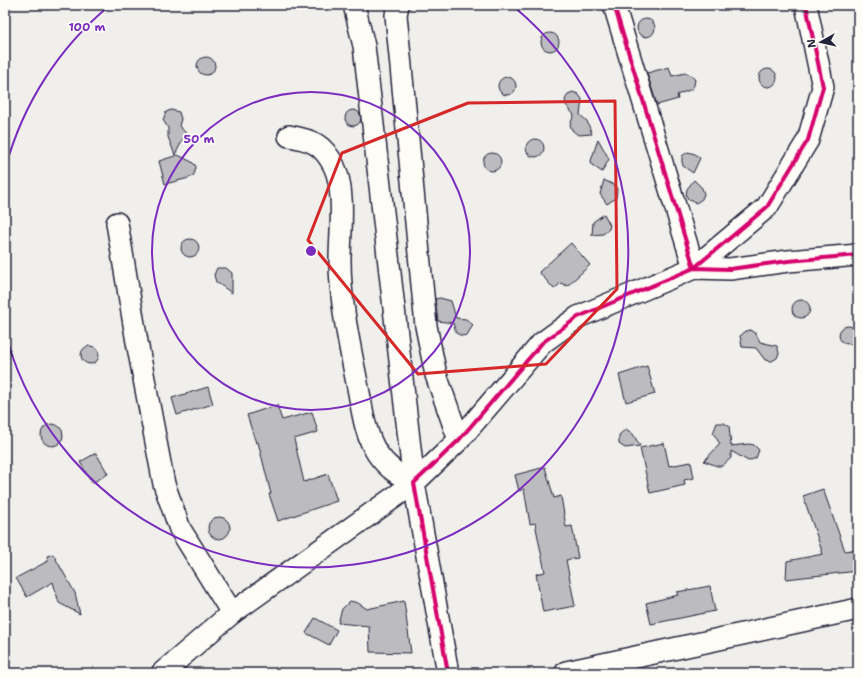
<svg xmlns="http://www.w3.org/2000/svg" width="863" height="678" font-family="'Shantell Sans',sans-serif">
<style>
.building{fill:#bcbcc0;stroke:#22223b}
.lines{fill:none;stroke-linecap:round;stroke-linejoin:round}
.street-casing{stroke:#22223b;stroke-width:24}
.street{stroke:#fdfcf7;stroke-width:21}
.cycleway-casing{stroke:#fdfcf7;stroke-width:6}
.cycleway{stroke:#d6006c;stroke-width:4}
.marked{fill:none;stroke:#d62828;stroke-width:3;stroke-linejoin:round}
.ring{fill:none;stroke:#7b2cbf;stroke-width:2}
.centre{fill:#7b2cbf;stroke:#fdfcf7;stroke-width:2}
.ring-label{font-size:12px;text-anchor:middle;font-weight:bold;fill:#7b2cbf;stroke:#fdfcf7;stroke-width:3.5;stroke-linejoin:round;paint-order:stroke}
</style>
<rect width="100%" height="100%" fill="#f0efec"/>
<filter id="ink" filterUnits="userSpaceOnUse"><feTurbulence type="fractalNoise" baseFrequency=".025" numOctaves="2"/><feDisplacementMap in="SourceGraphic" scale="8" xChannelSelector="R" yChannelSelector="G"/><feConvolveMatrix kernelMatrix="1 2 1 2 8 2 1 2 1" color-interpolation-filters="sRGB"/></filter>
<g filter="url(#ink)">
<g class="building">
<circle cx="646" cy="28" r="9"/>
<circle cx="550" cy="42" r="9"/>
<circle cx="206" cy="66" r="9"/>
<path d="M 669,67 L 672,76 L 685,73 L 691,75 L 695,80 L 694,85 L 692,89 L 677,95 L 678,99 L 657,105 L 647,73 Z"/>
<circle cx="768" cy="78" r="9"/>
<circle cx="507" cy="86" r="9"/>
<path d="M 573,92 L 578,94 L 582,99 L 580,115 L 587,121 L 592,134 L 578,135 L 572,130 L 570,125 L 574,115 L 566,105 L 565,100 L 568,94 Z"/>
<circle cx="353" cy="118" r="8"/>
<path d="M 171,110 L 179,112 L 181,119 L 179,126 L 186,133 L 175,155 L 168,137 L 168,128 L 163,120 L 166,112 Z"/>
<path d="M 598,139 L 609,159 L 602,172 L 592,165 L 591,161 Z"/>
<circle cx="535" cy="148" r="9"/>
<path d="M 688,152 L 695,154 L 700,158 L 693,173 L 683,166 L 682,162 L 682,156 Z"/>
<circle cx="492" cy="162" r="9"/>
<path d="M 178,155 L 192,162 L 196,166 L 195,172 L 193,176 L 189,178 L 165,184 L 159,161 Z"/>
<path d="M 604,180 L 616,186 L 617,190 L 616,198 L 607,204 L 600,194 Z"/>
<path d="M 694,180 L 702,188 L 704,194 L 702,199 L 696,203 L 688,199 L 686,195 L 687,189 Z"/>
<path d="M 604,214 L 610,225 L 609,229 L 603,234 L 592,235 L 593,222 Z"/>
<circle cx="190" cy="248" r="9"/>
<path d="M 571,243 L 590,265 L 567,286 L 561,283 L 554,289 L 539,272 Z"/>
<path d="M 217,268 L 226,268 L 232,273 L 232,293 L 216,282 L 214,275 Z"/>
<path d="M 440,298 L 451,301 L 456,318 L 466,319 L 473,325 L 467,335 L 462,336 L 456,333 L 453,323 L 438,321 L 435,299 Z"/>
<circle cx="801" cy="309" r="9"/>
<circle cx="848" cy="335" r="9"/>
<path d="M 750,330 L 756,334 L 760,342 L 777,346 L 779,353 L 777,358 L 772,361 L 765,360 L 756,348 L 742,347 L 740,336 L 746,331 Z"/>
<circle cx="90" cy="355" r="9"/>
<path d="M 647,366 L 655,394 L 626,402 L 619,375 Z"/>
<path d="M 208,387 L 213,404 L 177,415 L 172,398 Z"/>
<path d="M 277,405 L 282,420 L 312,412 L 318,432 L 294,439 L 304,482 L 328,474 L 337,501 L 278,521 L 269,494 L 271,494 L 258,442 L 256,443 L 247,415 Z"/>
<path d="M 717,423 L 724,423 L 729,426 L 731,446 L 749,444 L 754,445 L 759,450 L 756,458 L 748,461 L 731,451 L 731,458 L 722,466 L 717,466 L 704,461 L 720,444 L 713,433 Z"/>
<circle cx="52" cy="435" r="11"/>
<path d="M 626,429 L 633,434 L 640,446 L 625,448 L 619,444 L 619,435 Z"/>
<path d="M 664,443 L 669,466 L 691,462 L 694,478 L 684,480 L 685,485 L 650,493 L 640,448 Z"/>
<path d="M 96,453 L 108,474 L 92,483 L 80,462 Z"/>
<path d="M 545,467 L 554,498 L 561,496 L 566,527 L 572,526 L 578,558 L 566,560 L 575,606 L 543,612 L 536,574 L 545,572 L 535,523 L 530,524 L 524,489 L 519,491 L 515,475 Z"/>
<path d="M 823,489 L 845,551 L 858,549 L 858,571 L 786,579 L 787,561 L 823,554 L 803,496 Z"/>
<circle cx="219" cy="528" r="11"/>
<path d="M 53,554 L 75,593 L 80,614 L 59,603 L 53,582 L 27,597 L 16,578 L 48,561 L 47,556 Z"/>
<path d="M 710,586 L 715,611 L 651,624 L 646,603 L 678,595 L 677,592 Z"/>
<path d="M 350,601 L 358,603 L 367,609 L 404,601 L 411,653 L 370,652 L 369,626 L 338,623 L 342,609 Z"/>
<path d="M 315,618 L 337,630 L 329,645 L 306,633 Z"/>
</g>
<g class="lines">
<defs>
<g id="street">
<path d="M 354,5 L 364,46 L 414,483"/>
<path d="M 398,5 L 396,15 L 426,326 L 436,375 L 459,440"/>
<path d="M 614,5 L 694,268 L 767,207 L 808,140 L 823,87 L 806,5"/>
<path d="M 289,136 C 312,140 323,144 334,166 C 346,191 340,233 340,260 C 340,302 349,342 357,383 C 362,406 364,433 377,453 C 387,468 399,475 414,483"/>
<path d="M 117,223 L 137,342 L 164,484 L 180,529 L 232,613"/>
<path d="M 566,672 L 858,609"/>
<path d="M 162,673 L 232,613 L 414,483"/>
<path d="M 448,673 L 414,483 L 459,440 L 542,343 L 578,317 L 694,268 L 730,269 L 788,261 L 858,255"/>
</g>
</defs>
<use href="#street" class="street-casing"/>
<use href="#street" class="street"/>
<defs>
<g id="cycleway">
<path d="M 614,5 L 694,268 L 767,207 L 808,140 L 823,87 L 806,5"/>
<path d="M 448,673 L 414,483 L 459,440 L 542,343 L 578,317 L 694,268 L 730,269 L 788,261 L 858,255"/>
</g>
</defs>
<use href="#cycleway" class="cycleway-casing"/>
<use href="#cycleway" class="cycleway"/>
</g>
</g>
<path class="marked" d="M 615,101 L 617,289 L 546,364 L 418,374 L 308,240 L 342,153 L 468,103 Z"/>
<g class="ring">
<circle cx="311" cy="251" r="159"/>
<path d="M6 166A317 317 0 0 1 109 6M513 6A317 317 0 1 1 6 336"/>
</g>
<circle cx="311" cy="251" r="6" class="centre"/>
<g class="ring-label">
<text x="87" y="31">100 m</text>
<text x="199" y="143">50 m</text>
</g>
<rect width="863" height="678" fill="none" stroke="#fdfcf7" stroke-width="20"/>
<rect x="10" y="10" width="843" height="658" fill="none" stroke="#22223b" stroke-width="1.5" filter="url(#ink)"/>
<g transform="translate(821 42) rotate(262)" stroke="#fdfcf7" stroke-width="3" paint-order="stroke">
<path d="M0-3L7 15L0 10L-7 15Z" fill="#22223b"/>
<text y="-6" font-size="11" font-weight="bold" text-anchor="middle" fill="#22223b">N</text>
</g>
</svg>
